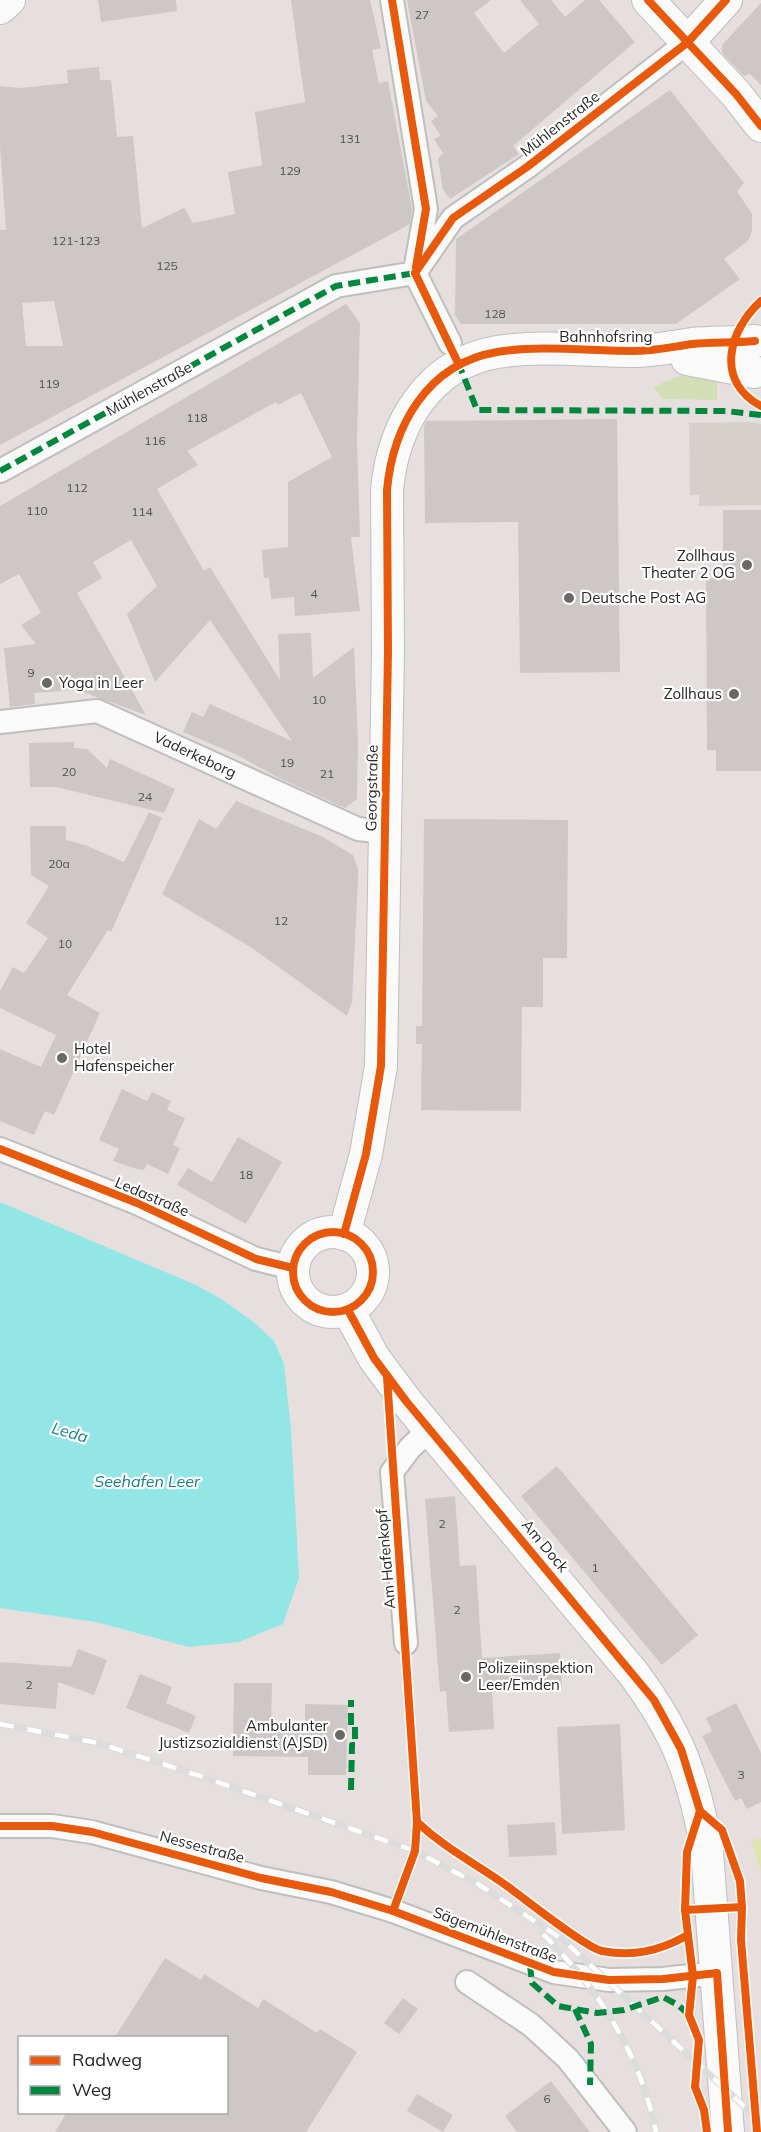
<svg xmlns="http://www.w3.org/2000/svg" width="761" height="2132" font-family="Mulish,sans-serif">
<style>
.green{fill:#d2dfb6}
.pitch{fill:#dfe3b4}
.plaza{fill:#d6d0cc}
.water{fill:#92e7e6}
.building{fill:#cdc8c6;fill-rule:evenodd}
.lines{fill:none;stroke-linecap:round;stroke-linejoin:round}
.street-casing{stroke:#bfbebe;stroke-width:26}
.secondary-casing{stroke:#bfbebe;stroke-width:34}
.street{stroke:#fbfafa;stroke-width:22}
.secondary{stroke:#fbfafa;stroke-width:32}
.rail-casing{stroke:#dcdcdd;stroke-width:7}
.rail{stroke:#fff;stroke-width:4.5;stroke-dasharray:14;stroke-linecap:butt}
.quiet{stroke:#00873e;stroke-width:6;stroke-dasharray:12 6;stroke-linecap:butt}
.cycleway-casing{stroke:#fff;stroke-width:11}
.cycleway{stroke:#e8590c;stroke-width:8}
.poi-dot{fill:#6a6767;stroke:#fff;stroke-width:2}
.labels{text-anchor:middle;stroke-width:4.5;stroke-linejoin:round;paint-order:stroke}
.number-label{font-size:12px;fill:#515050}
.street-label{font-size:15px;fill:#272727;stroke:#fff}
.poi-label{font-size:15px;fill:#272727;stroke:#fff;text-anchor:start}
.water-label{font-size:16px;font-style:italic;fill:#11818b;stroke:#fff}
</style>
<rect width="100%" height="100%" fill="#e6dfdd"/>
<path class="green" d="M 689,372 L 717,372 L 717,400 L 663,399 L 653,387 Z"/>
<path class="pitch" d="M 761,1838 L 761,1873 L 751,1840 Z"/>
<path class="plaza" d="M 751,422 L 761,424 L 761,505 L 699,506 L 699,495 L 690,495 L 689,423 Z"/>
<path class="water" d="M 0,1202 L 196,1285 L 223,1300 L 256,1324 L 274,1341 L 284,1364 L 291,1429 L 299,1578 L 283,1624 L 239,1642 L 189,1647 L 96,1622 L 0,1608 Z"/>
<g class="building">
<path d="M 98,0 L 176,0 L 177,11 L 101,22 Z"/>
<path d="M 291,0 L 370,0 L 381,48 L 372,50 L 379,83 L 388,81 L 412,209 L 410,224 L 0,445 L 0,230 L 6,230 L 0,146 L 0,86 L 20,88 L 68,83 L 67,70 L 99,67 L 100,80 L 111,80 L 117,137 L 133,136 L 142,228 L 184,208 L 193,223 L 235,214 L 228,172 L 262,165 L 255,112 L 305,102 ZM 54,301 L 63,346 L 26,346 L 22,303 Z"/>
<path d="M 407,0 L 491,0 L 474,13 L 504,53 L 539,24 L 520,0 L 551,0 L 565,17 L 585,0 L 599,0 L 635,42 L 513,146 L 519,154 L 450,199 L 443,189 L 438,159 L 443,153 L 434,139 L 441,136 L 431,121 L 438,116 L 426,101 Z"/>
<path d="M 761,3 L 761,85 L 750,74 L 744,76 L 722,53 L 722,45 Z"/>
<path d="M 670,90 L 744,183 L 737,191 L 752,214 L 752,232 L 748,241 L 724,259 L 740,279 L 676,324 L 461,324 L 455,315 L 456,239 Z"/>
<path d="M 346,304 L 360,323 L 357,441 L 360,537 L 351,537 L 360,611 L 295,616 L 294,597 L 271,599 L 269,578 L 264,578 L 262,550 L 288,547 L 288,482 L 332,457 L 301,393 L 278,405 L 276,402 L 187,451 L 198,465 L 157,489 L 204,571 L 210,567 L 280,680 L 278,634 L 311,633 L 313,678 L 354,647 L 358,742 L 357,799 L 345,808 L 279,778 L 235,754 L 183,732 L 192,712 L 203,717 L 210,704 L 292,741 L 210,620 L 155,682 L 127,614 L 157,586 L 131,540 L 93,562 L 102,578 L 77,593 L 146,715 L 77,690 L 34,693 L 35,704 L 10,707 L 4,648 L 36,644 L 21,625 L 41,613 L 19,574 L 0,584 L 0,506 Z"/>
<path d="M 617,419 L 620,672 L 520,673 L 518,522 L 425,523 L 424,426 L 427,421 Z"/>
<path d="M 723,510 L 761,510 L 761,771 L 716,771 L 716,750 L 707,750 L 706,578 L 723,578 Z"/>
<path d="M 74,742 L 74,748 L 87,749 L 107,768 L 110,759 L 175,789 L 164,813 L 56,787 L 30,787 L 29,743 Z"/>
<path d="M 236,801 L 323,837 L 353,855 L 358,868 L 358,881 L 352,1002 L 347,1016 L 252,948 L 162,894 L 199,819 L 216,829 Z"/>
<path d="M 149,812 L 162,818 L 111,932 L 108,930 L 67,995 L 100,1013 L 54,1115 L 45,1111 L 34,1135 L 0,1121 L 0,1049 L 41,1067 L 56,1035 L 0,1008 L 0,991 L 13,967 L 24,973 L 48,938 L 26,923 L 49,886 L 31,875 L 30,826 L 66,826 L 66,840 L 85,845 L 124,862 Z"/>
<path d="M 424,819 L 568,820 L 567,958 L 543,958 L 543,1007 L 522,1007 L 521,1111 L 421,1110 L 422,1044 L 416,1044 L 416,1026 L 422,1026 Z"/>
<path d="M 122,1089 L 147,1101 L 152,1092 L 171,1101 L 167,1110 L 185,1118 L 173,1145 L 180,1148 L 168,1174 L 147,1164 L 144,1170 L 137,1169 L 113,1161 L 119,1149 L 99,1140 Z"/>
<path d="M 238,1137 L 282,1162 L 246,1224 L 177,1185 L 188,1168 L 212,1182 Z"/>
<path d="M 557,1466 L 698,1635 L 662,1665 L 521,1496 Z"/>
<path d="M 455,1496 L 460,1566 L 476,1565 L 482,1658 L 560,1653 L 562,1686 L 492,1689 L 494,1729 L 449,1732 L 446,1691 L 440,1692 L 425,1499 Z"/>
<path d="M 78,1649 L 107,1660 L 94,1695 L 58,1682 L 56,1709 L 0,1704 L 0,1662 L 71,1667 Z"/>
<path d="M 140,1674 L 172,1687 L 166,1703 L 196,1716 L 189,1733 L 126,1708 Z"/>
<path d="M 234,1683 L 272,1683 L 271,1724 L 305,1724 L 305,1704 L 348,1705 L 346,1775 L 308,1775 L 308,1757 L 233,1756 Z"/>
<path d="M 736,1703 L 761,1753 L 761,1802 L 747,1809 L 741,1798 L 735,1801 L 702,1736 L 712,1731 L 706,1718 Z"/>
<path d="M 620,1724 L 625,1830 L 562,1834 L 557,1727 Z"/>
<path d="M 555,1822 L 557,1855 L 509,1857 L 507,1825 Z"/>
<path d="M 165,1958 L 201,1980 L 204,1974 L 258,2008 L 263,1999 L 317,2033 L 320,2029 L 357,2052 L 306,2132 L 55,2132 L 67,2112 L 226,2112 L 226,2037 L 115,2037 Z"/>
<path d="M 403,1998 L 418,2009 L 399,2034 L 384,2023 Z"/>
<path d="M 551,2081 L 590,2132 L 517,2132 L 505,2116 Z"/>
<path d="M 417,2094 L 453,2115 L 443,2132 L 407,2111 Z"/>
</g>
<g class="lines">
<defs>
<g id="street">
<path d="M 392,0 L 426,209 L 416,265"/>
<path d="M 415,273 L 450,343"/>
<path d="M 0,471 L 336,286 L 415,273 L 453,218 L 527,167 L 688,42"/>
<path d="M 0,722 L 97,711 L 358,829 L 385,832"/>
<path d="M 0,1149 L 137,1203 L 256,1259 L 293,1268"/>
<path d="M 406,1643 L 392,1472 L 410,1448 L 430,1429"/>
<path d="M 0,1826 L 52,1826 L 92,1832 L 261,1878 L 331,1892 L 393,1911 L 554,1972 L 609,1980 L 663,1979 L 717,1973"/>
<path d="M 467,1982 L 531,2025 L 568,2059 L 625,2132"/>
</g>
<g id="secondary">
<path d="M 648,0 L 736,94 L 761,126"/>
<path d="M 0,8 L 9,0"/>
<path d="M 688,42 L 726,0"/>
<path d="M 687,359 L 754,372"/>
<circle cx="333" cy="1272" r="40"/>
<path d="M 344,1234 L 366,1154 L 381,1066 L 388,651 L 387,490 C 393,426 427,364 497,352 C 541,345 589,351 633,351 C 656,351 670,347 692,344 C 712,342 734,343 755,341"/>
<path d="M 348,1310 L 374,1358 L 406,1401 L 633,1673 C 678,1733 694,1777 707,1851 L 728,2132"/>
</g>
</defs>
<use href="#street" class="street-casing"/>
<use href="#secondary" class="secondary-casing"/>
<use href="#street" class="street"/>
<use href="#secondary" class="secondary"/>
<defs>
<g id="rail">
<path d="M 0,1724 L 98,1743 L 203,1777 L 415,1851 L 478,1884 L 562,1939 L 761,2122"/>
<path d="M 543,1934 C 599,1990 640,2053 656,2132"/>
</g>
</defs>
<use href="#rail" class="rail-casing"/>
<use href="#rail" class="rail"/>
<g class="quiet">
<path d="M 458,362 L 477,410 L 726,411 L 761,415"/>
<path d="M 0,471 L 336,286 L 415,273 L 417,270"/>
<path d="M 351,1790 L 352,1745 L 355,1745 L 355,1726 L 351,1726 L 351,1700"/>
<path d="M 530,1965 L 532,1983 L 558,2006 L 597,2013 L 624,2010 L 663,1997 L 678,2005 L 689,2015"/>
<path d="M 575,2009 L 591,2044 L 590,2085"/>
</g>
<defs>
<g id="cycleway">
<path d="M 392,0 L 426,209 L 416,267"/>
<path d="M 648,0 L 736,94 L 761,126"/>
<path d="M 415,273 L 453,218 L 527,167 L 688,42 L 726,0"/>
<path d="M 415,273 L 459,365"/>
<path d="M 761,301 C 728,331 715,381 761,406"/>
<path d="M 0,1149 L 137,1203 L 256,1259 L 293,1268"/>
<circle cx="333" cy="1272" r="40"/>
<path d="M 344,1234 L 366,1154 L 381,1066 L 388,651 L 387,490 C 393,426 427,364 497,352 C 541,345 589,351 633,351 C 656,351 670,347 692,344 C 712,342 734,343 755,341"/>
<path d="M 348,1310 L 374,1358 L 406,1401 L 654,1700 L 681,1749 L 700,1811"/>
<path d="M 387,1377 L 417,1822 L 415,1851 L 393,1911"/>
<path d="M 700,1811 L 722,1830 L 740,1881 L 742,1907"/>
<path d="M 417,1822 C 447,1850 475,1863 507,1886 C 525,1899 586,1948 602,1951 C 633,1957 659,1951 686,1936"/>
<path d="M 0,1826 L 52,1826 L 92,1832 L 261,1878 L 331,1892 L 393,1911 L 554,1972 L 609,1980 L 663,1979 L 717,1973 L 728,2132"/>
<path d="M 685,1910 L 687,1852 L 700,1811"/>
<path d="M 707,2132 L 704,2110 L 695,2087 L 699,2040 L 689,2015 L 693,1976 L 685,1910 L 742,1907 L 741,1940 L 757,2132"/>
</g>
</defs>
<use href="#cycleway" class="cycleway-casing"/>
<use href="#cycleway" class="cycleway"/>
</g>
<g class="poi-dot">
<circle cx="747" cy="565" r="6"/>
<circle cx="569" cy="598" r="6"/>
<circle cx="47" cy="683" r="6"/>
<circle cx="734" cy="694" r="6"/>
<circle cx="62" cy="1058" r="6"/>
<circle cx="466" cy="1677" r="6"/>
<circle cx="340" cy="1735" r="6"/>
</g>
<g class="labels">
<g class="number-label">
<text x="422" y="19">27</text>
<text x="350" y="143">131</text>
<text x="290" y="175">129</text>
<text x="76" y="245">121-123</text>
<text x="167" y="270">125</text>
<text x="495" y="318">128</text>
<text x="49" y="388">119</text>
<text x="197" y="422">118</text>
<text x="155" y="445">116</text>
<text x="77" y="492">112</text>
<text x="37" y="515">110</text>
<text x="142" y="516">114</text>
<text x="314" y="598">4</text>
<text x="31" y="677">9</text>
<text x="319" y="704">10</text>
<text x="287" y="767">19</text>
<text x="69" y="776">20</text>
<text x="327" y="778">21</text>
<text x="145" y="801">24</text>
<text x="59" y="868">20a</text>
<text x="281" y="925">12</text>
<text x="65" y="948">10</text>
<text x="246" y="1179">18</text>
<text x="442" y="1528">2</text>
<text x="595" y="1572">1</text>
<text x="457" y="1614">2</text>
<text x="29" y="1689">2</text>
<text x="741" y="1779">3</text>
<text x="547" y="2103">6</text>
</g>
<g class="street-label">
<text transform="translate(560 124) rotate(-38)" y="5">Mühlenstraße</text>
<text x="606" y="342">Bahnhofsring</text>
<text transform="translate(149 389) rotate(-29)" y="5">Mühlenstraße</text>
<text transform="translate(195 755) rotate(25)" y="5">Vaderkeborg</text>
<text transform="translate(372 788) rotate(-89)" y="5">Georgstraße</text>
<text transform="translate(152 1197) rotate(23)" y="5">Ledastraße</text>
<text transform="translate(545 1546) rotate(50)" y="5">Am Dock</text>
<text transform="translate(386 1559) rotate(-95)" y="5">Am Hafenkopf</text>
<text transform="translate(202 1847) rotate(15)" y="5">Nessestraße</text>
<text transform="translate(495 1935) rotate(21)" y="5">Sägemühlenstraße</text>
</g>
<g class="poi-label">
<text x="735" y="561" text-anchor="end">Zollhaus<tspan x="735" dy="17">Theater 2 OG</tspan></text>
<text x="581" y="603">Deutsche Post AG</text>
<text x="59" y="688">Yoga in Leer</text>
<text x="722" y="699" text-anchor="end">Zollhaus</text>
<text x="74" y="1054">Hotel<tspan x="74" dy="17">Hafenspeicher</tspan></text>
<text x="478" y="1673">Polizeiinspektion<tspan x="478" dy="17">Leer/Emden</tspan></text>
<text x="328" y="1731" text-anchor="end">Ambulanter<tspan x="328" dy="17">Justizsozialdienst (AJSD)</tspan></text>
</g>
<g class="water-label">
<text transform="translate(70 1432) rotate(16)" y="6">Leda</text>
<text x="147" y="1487">Seehafen Leer</text>
</g>
</g>
<rect x="18" y="2036" width="210" height="78" fill="#ffffff" stroke="#a9a9a9" stroke-width="1.5"/>
<rect x="30" y="2056" width="30" height="9" fill="#e8590c" stroke="#a9a9a9" stroke-width="1.5"/>
<text x="72" y="2066" font-size="18" fill="#272727">Radweg</text>
<rect x="30" y="2086" width="30" height="9" fill="#00873e" stroke="#a9a9a9" stroke-width="1.5"/>
<text x="72" y="2096" font-size="18" fill="#272727">Weg</text>
</svg>
